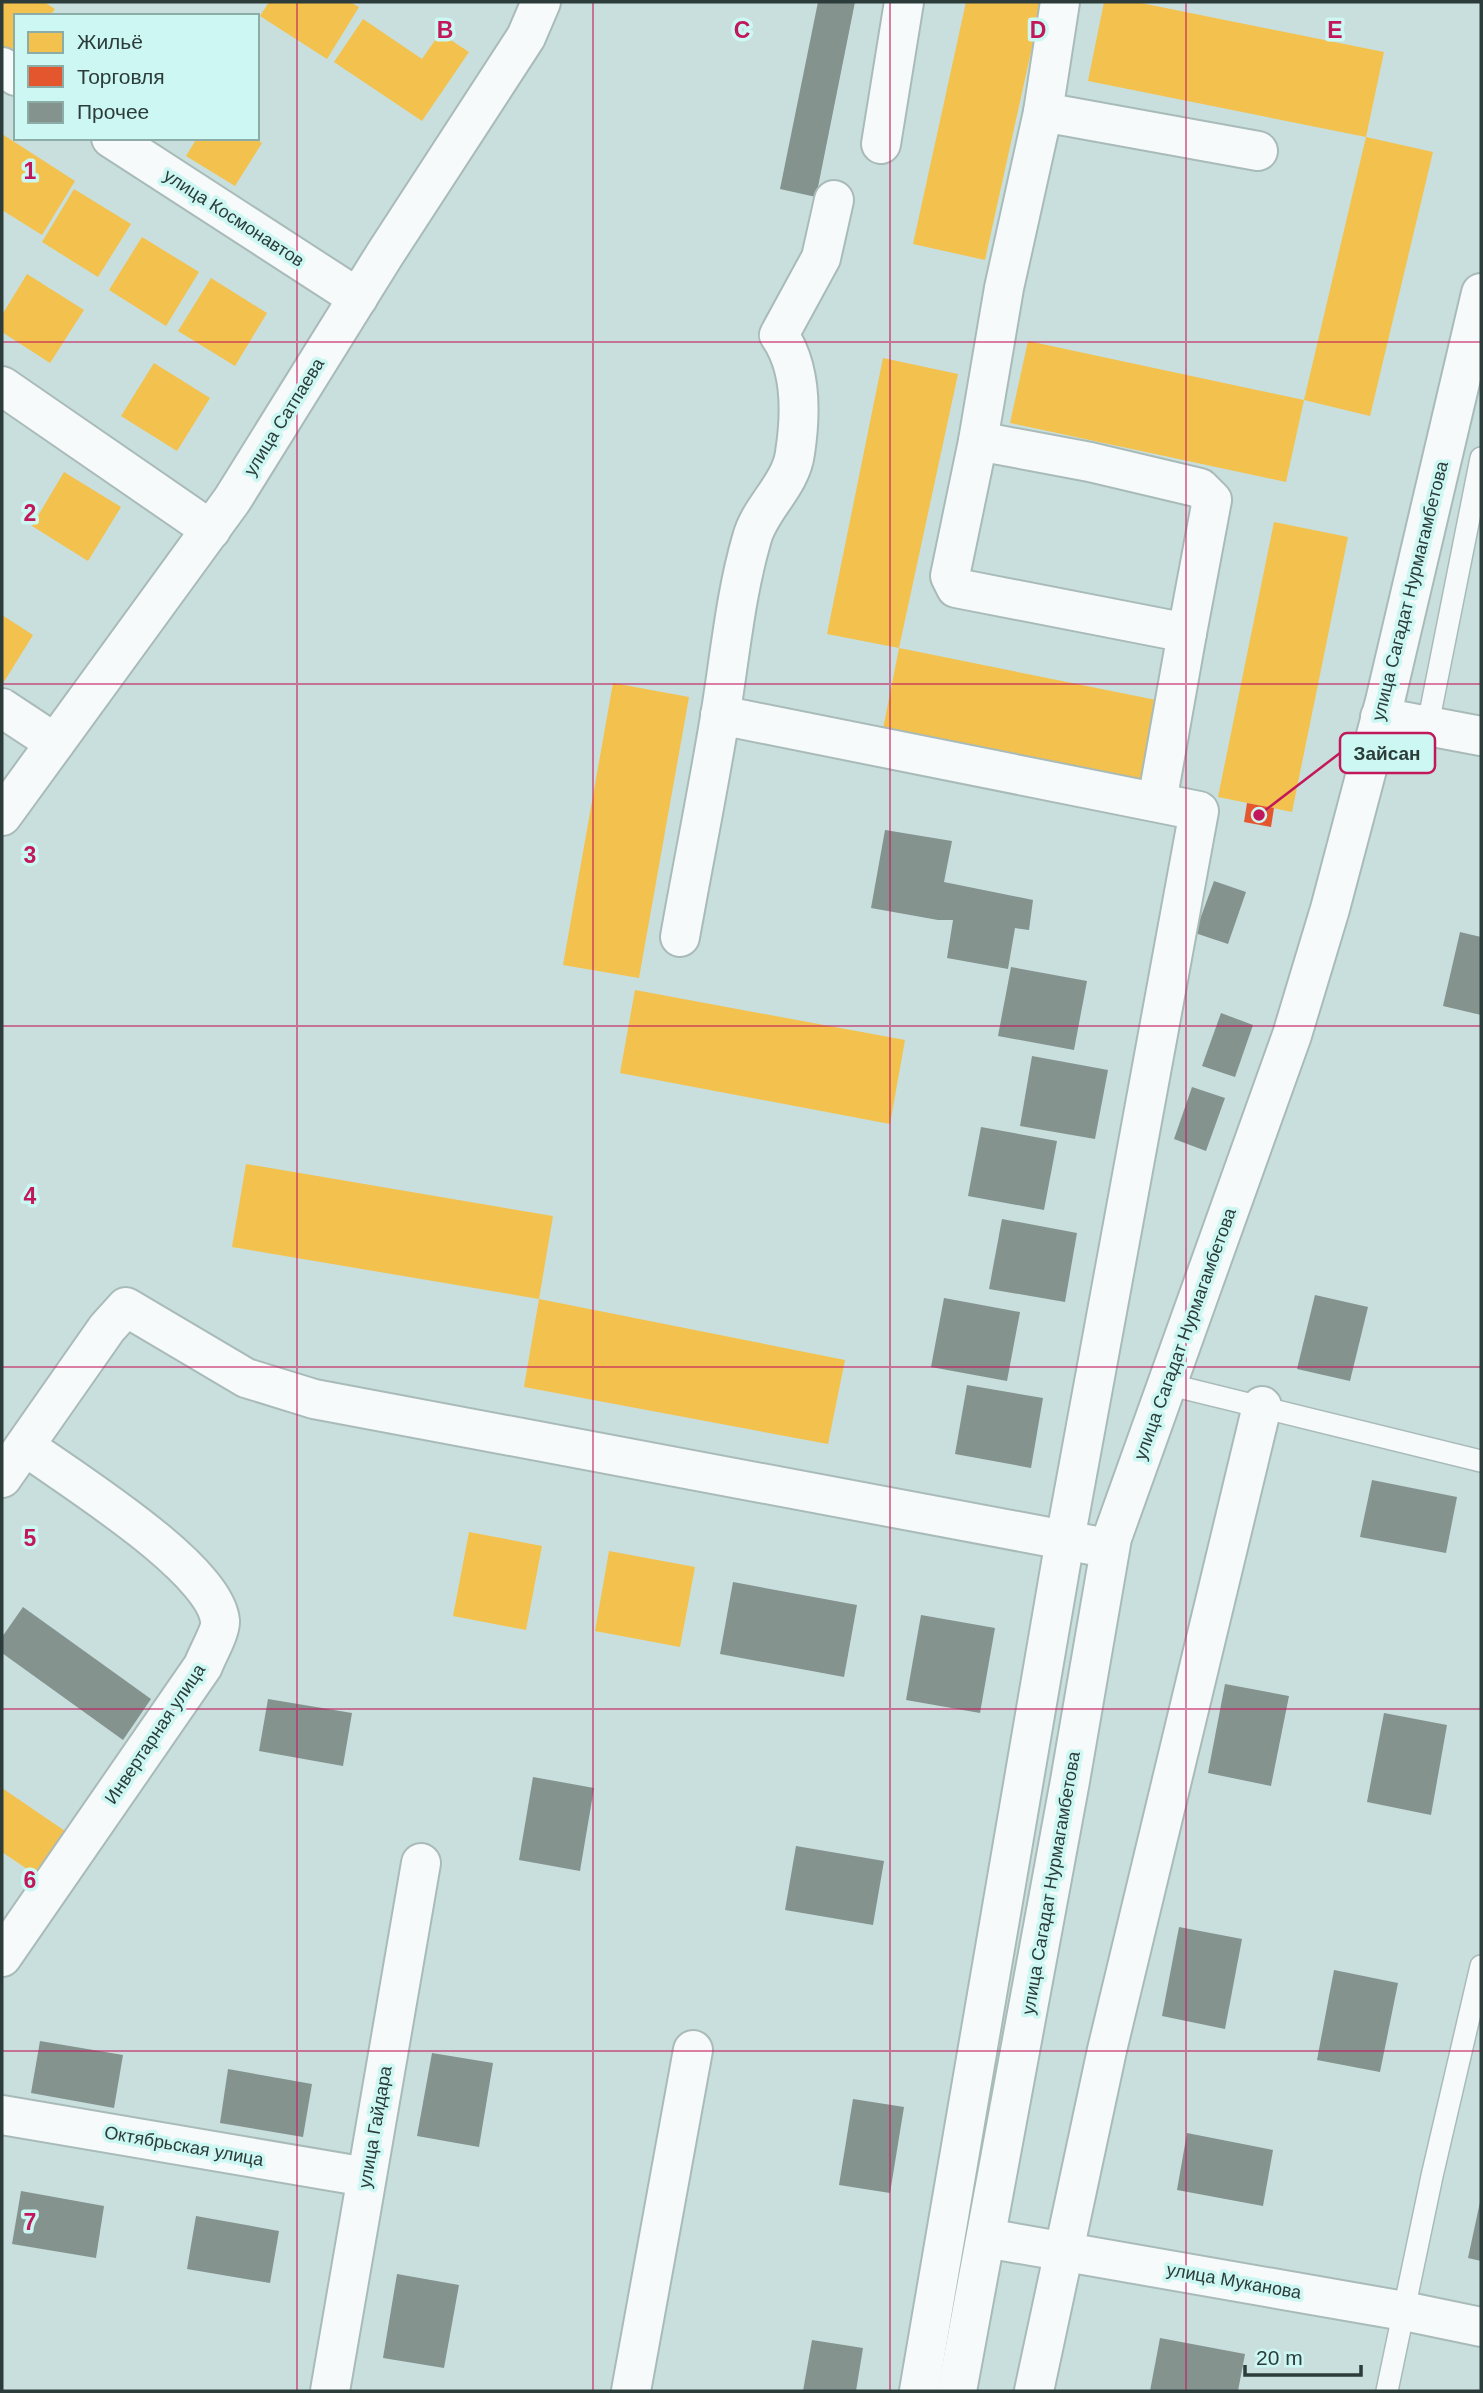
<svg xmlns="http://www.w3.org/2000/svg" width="1483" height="2393" font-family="Helvetica,sans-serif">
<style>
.homes{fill:#f2c14e}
.shops{fill:#e4572e}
.building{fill:#84938e}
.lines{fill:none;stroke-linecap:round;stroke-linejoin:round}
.lane-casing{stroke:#a9bbb9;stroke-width:24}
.street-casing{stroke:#a9bbb9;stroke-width:42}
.lane{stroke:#f7fafa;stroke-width:21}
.street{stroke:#f7fafa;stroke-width:38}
.grid{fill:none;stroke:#c2185b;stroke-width:2;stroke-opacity:0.55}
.labels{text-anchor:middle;stroke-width:7;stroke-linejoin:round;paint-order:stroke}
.street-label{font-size:18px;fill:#2b3c3a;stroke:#ccf7f2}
.grid-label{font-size:23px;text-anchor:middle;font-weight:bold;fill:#c2185b;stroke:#ccf7f2;stroke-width:7;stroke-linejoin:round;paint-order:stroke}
.leader{fill:none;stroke:#c2185b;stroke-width:2.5}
.callout-dot{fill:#c2185b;stroke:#ccf7f2;stroke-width:2.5}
.callout{fill:#ccf7f2;stroke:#c2185b;stroke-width:2.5}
.callout-label{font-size:19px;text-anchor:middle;font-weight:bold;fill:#2b3c3a}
</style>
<rect width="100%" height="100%" fill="#c9dfdd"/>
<g class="homes">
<path d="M 2,2 L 44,2 L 55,9 L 50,16 L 16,16 L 16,66 L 2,57 Z"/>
<path d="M 269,2 L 350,2 L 359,7 L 327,59 L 260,16 Z"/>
<path d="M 966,2 L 1042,2 L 985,260 L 913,244 Z"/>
<path d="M 1104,2 L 1136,2 L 1384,52 L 1366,137 L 1088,81 Z"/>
<path d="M 363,19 L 422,59 L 440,33 L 469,52 L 422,121 L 334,62 Z"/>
<path d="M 2,134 L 75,181 L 42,235 L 2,210 Z"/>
<path d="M 1366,137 L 1433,152 L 1370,416 L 1304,400 Z"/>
<path d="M 197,138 L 254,138 L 262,143 L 235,186 L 186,156 Z"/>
<path d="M 74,189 L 131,224 L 98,277 L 42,242 Z"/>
<path d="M 142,237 L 199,272 L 166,326 L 109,290 Z"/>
<path d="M 27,274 L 84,310 L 50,363 L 2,332 L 2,315 Z"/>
<path d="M 211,278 L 267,313 L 235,366 L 178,331 Z"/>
<path d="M 1028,341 L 1304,400 L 1286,482 L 1010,423 Z"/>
<path d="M 883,358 L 958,374 L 899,648 L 827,634 Z"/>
<path d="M 154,363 L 210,398 L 177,451 L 121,416 Z"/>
<path d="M 64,472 L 121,507 L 88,561 L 32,526 Z"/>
<path d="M 1274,522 L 1348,537 L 1292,812 L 1218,797 Z"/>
<path d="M 2,615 L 33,635 L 2,685 Z"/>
<path d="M 899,648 L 1166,702 L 1150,782 L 883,729 Z"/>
<path d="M 613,683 L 689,697 L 639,978 L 563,965 Z"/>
<path d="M 635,990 L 905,1040 L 890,1124 L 620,1073 Z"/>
<path d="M 246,1164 L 553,1216 L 539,1299 L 232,1247 Z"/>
<path d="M 539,1299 L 845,1360 L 828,1444 L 524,1387 Z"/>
<path d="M 469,1532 L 542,1546 L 526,1630 L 453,1616 Z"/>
<path d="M 609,1551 L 695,1567 L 680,1647 L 595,1631 Z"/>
<path d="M 2,1788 L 65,1831 L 36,1875 L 2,1852 Z"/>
</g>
<path class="shops" d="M 1247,803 L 1274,808 L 1271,827 L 1244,822 Z"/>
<g class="building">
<path d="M 818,2 L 855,2 L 816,197 L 780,189 Z"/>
<path d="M 885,830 L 952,841 L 944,882 L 1033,900 L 1029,930 L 1015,928 L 1008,969 L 947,958 L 953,920 L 938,920 L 871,908 Z"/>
<path d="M 1214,881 L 1246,892 L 1228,944 L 1195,933 Z"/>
<path d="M 1460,932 L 1481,937 L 1481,1015 L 1443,1006 Z"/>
<path d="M 1011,967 L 1087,981 L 1074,1050 L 998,1036 Z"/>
<path d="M 1221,1013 L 1253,1025 L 1235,1077 L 1202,1066 Z"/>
<path d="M 1032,1056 L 1108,1070 L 1095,1139 L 1020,1126 Z"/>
<path d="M 1192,1087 L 1225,1098 L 1206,1151 L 1174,1139 Z"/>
<path d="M 981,1127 L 1057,1141 L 1044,1210 L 968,1196 Z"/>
<path d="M 1002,1219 L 1077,1233 L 1065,1302 L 989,1289 Z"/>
<path d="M 1315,1295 L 1368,1307 L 1350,1381 L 1297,1369 Z"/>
<path d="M 944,1298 L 1020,1312 L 1007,1381 L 931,1367 Z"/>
<path d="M 967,1385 L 1043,1398 L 1031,1468 L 955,1454 Z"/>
<path d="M 1372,1480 L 1457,1497 L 1446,1553 L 1360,1537 Z"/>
<path d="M 733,1582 L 857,1605 L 844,1677 L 720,1654 Z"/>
<path d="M 23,1607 L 151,1699 L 123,1740 L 2,1653 L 2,1637 Z"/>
<path d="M 921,1615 L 995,1628 L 980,1713 L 906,1700 Z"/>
<path d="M 1225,1684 L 1289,1696 L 1271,1786 L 1208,1773 Z"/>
<path d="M 268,1699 L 352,1713 L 343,1766 L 259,1751 Z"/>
<path d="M 1384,1713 L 1447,1725 L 1431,1815 L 1367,1802 Z"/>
<path d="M 533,1777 L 594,1788 L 580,1871 L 519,1860 Z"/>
<path d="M 796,1846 L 884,1861 L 873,1925 L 785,1910 Z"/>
<path d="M 1179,1927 L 1242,1939 L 1225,2029 L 1162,2016 Z"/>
<path d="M 1334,1970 L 1398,1983 L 1380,2072 L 1317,2060 Z"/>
<path d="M 40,2041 L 123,2055 L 114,2108 L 31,2093 Z"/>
<path d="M 432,2053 L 493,2063 L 479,2147 L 417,2136 Z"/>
<path d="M 228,2069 L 312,2084 L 303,2137 L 220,2123 Z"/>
<path d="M 853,2099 L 904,2107 L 890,2193 L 839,2185 Z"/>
<path d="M 1187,2133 L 1273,2150 L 1263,2206 L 1177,2190 Z"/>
<path d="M 21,2191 L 104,2206 L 96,2258 L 12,2244 Z"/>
<path d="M 1480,2202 L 1481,2203 L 1481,2261 L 1468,2258 Z"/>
<path d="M 196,2216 L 279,2231 L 270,2283 L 187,2269 Z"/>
<path d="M 397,2274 L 459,2285 L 444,2368 L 383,2358 Z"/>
<path d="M 1160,2338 L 1245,2354 L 1238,2391 L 1150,2391 Z"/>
<path d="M 812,2340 L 863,2348 L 856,2391 L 803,2391 Z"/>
</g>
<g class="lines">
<defs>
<g id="lane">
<path d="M 1431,709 L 1481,458"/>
<path d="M 1167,1384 L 1481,1461"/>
<path d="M 1387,2391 L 1432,2176 L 1481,1966"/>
</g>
<g id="street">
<path d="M 2,67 L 16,76"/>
<path d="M 1043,112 L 1060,2"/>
<path d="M 111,138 L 358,298"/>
<path d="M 881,144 L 904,2"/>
<path d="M 2,386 L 211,530"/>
<path d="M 978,441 L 1090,462 L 1200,488 L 1212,500 L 1187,633"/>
<path d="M 2,708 L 55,743"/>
<path d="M 720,715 L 1199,811 L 1065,1540 L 919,2391"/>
<path d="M 1380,717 L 1481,736"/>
<path d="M 1157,802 L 1187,633 L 956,588 L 950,576 L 978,441 L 1004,288 L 1043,112 L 1258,151"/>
<path d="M 2,816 L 232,500 L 385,254 L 526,37 L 541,2"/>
<path d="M 680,937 C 693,864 708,790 720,717 C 730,657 735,596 752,538 C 760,508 791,485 795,453 C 801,414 802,368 779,335 L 821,258 L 834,200"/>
<path d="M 2,1478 L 107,1328 L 126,1307 L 246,1378 L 314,1399 L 1091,1545"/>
<path d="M 2,1957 L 203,1666 C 207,1655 221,1631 220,1621 C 215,1568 69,1478 25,1446"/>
<path d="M 2,2115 L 366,2177"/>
<path d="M 986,2238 L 1404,2311 L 1481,2327"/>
<path d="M 330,2391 L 421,1863"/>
<path d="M 631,2391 L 693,2050"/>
<path d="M 957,2391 L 1070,1781 L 1112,1538 L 1292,1035 L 1330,909 L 1385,701 L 1481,293"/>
<path d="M 1034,2391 L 1107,2050 L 1262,1406"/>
</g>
</defs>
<use href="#lane" class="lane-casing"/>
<use href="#street" class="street-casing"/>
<use href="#lane" class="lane"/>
<use href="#street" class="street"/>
</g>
<path class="grid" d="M 297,2 L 297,2391M 593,2 L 593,2391M 890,2 L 890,2391M 1186,2 L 1186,2391M 2,342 L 1481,342M 2,684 L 1481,684M 2,1026 L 1481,1026M 2,1367 L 1481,1367M 2,1709 L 1481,1709M 2,2051 L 1481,2051"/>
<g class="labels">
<g class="street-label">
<text transform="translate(234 218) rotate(33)" y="6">улица Космонавтов</text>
<text transform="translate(284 417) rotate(-58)" y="6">улица Сатпаева</text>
<text transform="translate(1410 591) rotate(-76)" y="6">улица Сагадат Нурмагамбетова</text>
<text transform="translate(1185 1334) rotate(-70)" y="6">улица Сагадат Нурмагамбетова</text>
<text transform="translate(155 1734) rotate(-56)" y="6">Инвертарная улица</text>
<text transform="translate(1051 1883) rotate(-80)" y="6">улица Сагадат Нурмагамбетова</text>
<text transform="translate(375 2127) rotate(-80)" y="6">улица Гайдара</text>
<text transform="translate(184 2146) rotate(10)" y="6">Октябрьская улица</text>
<text transform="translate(1234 2281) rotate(10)" y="6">улица Муканова</text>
</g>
</g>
<g class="grid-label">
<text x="445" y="38">B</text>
<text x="742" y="38">C</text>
<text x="1038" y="38">D</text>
<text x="1335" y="38">E</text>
<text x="30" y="179">1</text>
<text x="30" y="521">2</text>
<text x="30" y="863">3</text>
<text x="30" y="1204">4</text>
<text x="30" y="1546">5</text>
<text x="30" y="1888">6</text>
<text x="30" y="2230">7</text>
</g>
<path class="leader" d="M1259 815L1340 753"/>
<circle class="callout-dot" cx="1259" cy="815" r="7"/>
<rect class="callout" x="1340" y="733" width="95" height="40" rx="7"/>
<g class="callout-label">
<text x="1387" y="760">Зайсан</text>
</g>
<rect width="1483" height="2393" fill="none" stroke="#2b3c3a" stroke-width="7"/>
<rect x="14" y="14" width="245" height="126" fill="#ccf7f2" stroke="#8caca8" stroke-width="2"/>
<rect x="28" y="32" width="35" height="21" fill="#f2c14e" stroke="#8caca8" stroke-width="2"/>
<text x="77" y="49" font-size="21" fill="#2b3c3a">Жильё</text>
<rect x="28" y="66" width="35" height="21" fill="#e4572e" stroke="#8caca8" stroke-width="2"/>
<text x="77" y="84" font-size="21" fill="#2b3c3a">Торговля</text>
<rect x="28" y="102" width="35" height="21" fill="#84938e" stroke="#8caca8" stroke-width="2"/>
<text x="77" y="119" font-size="21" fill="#2b3c3a">Прочее</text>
<path d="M1245 2365v10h116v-10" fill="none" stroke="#2b3c3a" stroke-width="3.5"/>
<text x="1256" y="2365" font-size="21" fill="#2b3c3a" stroke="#ccf7f2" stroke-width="5" paint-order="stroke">20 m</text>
</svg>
